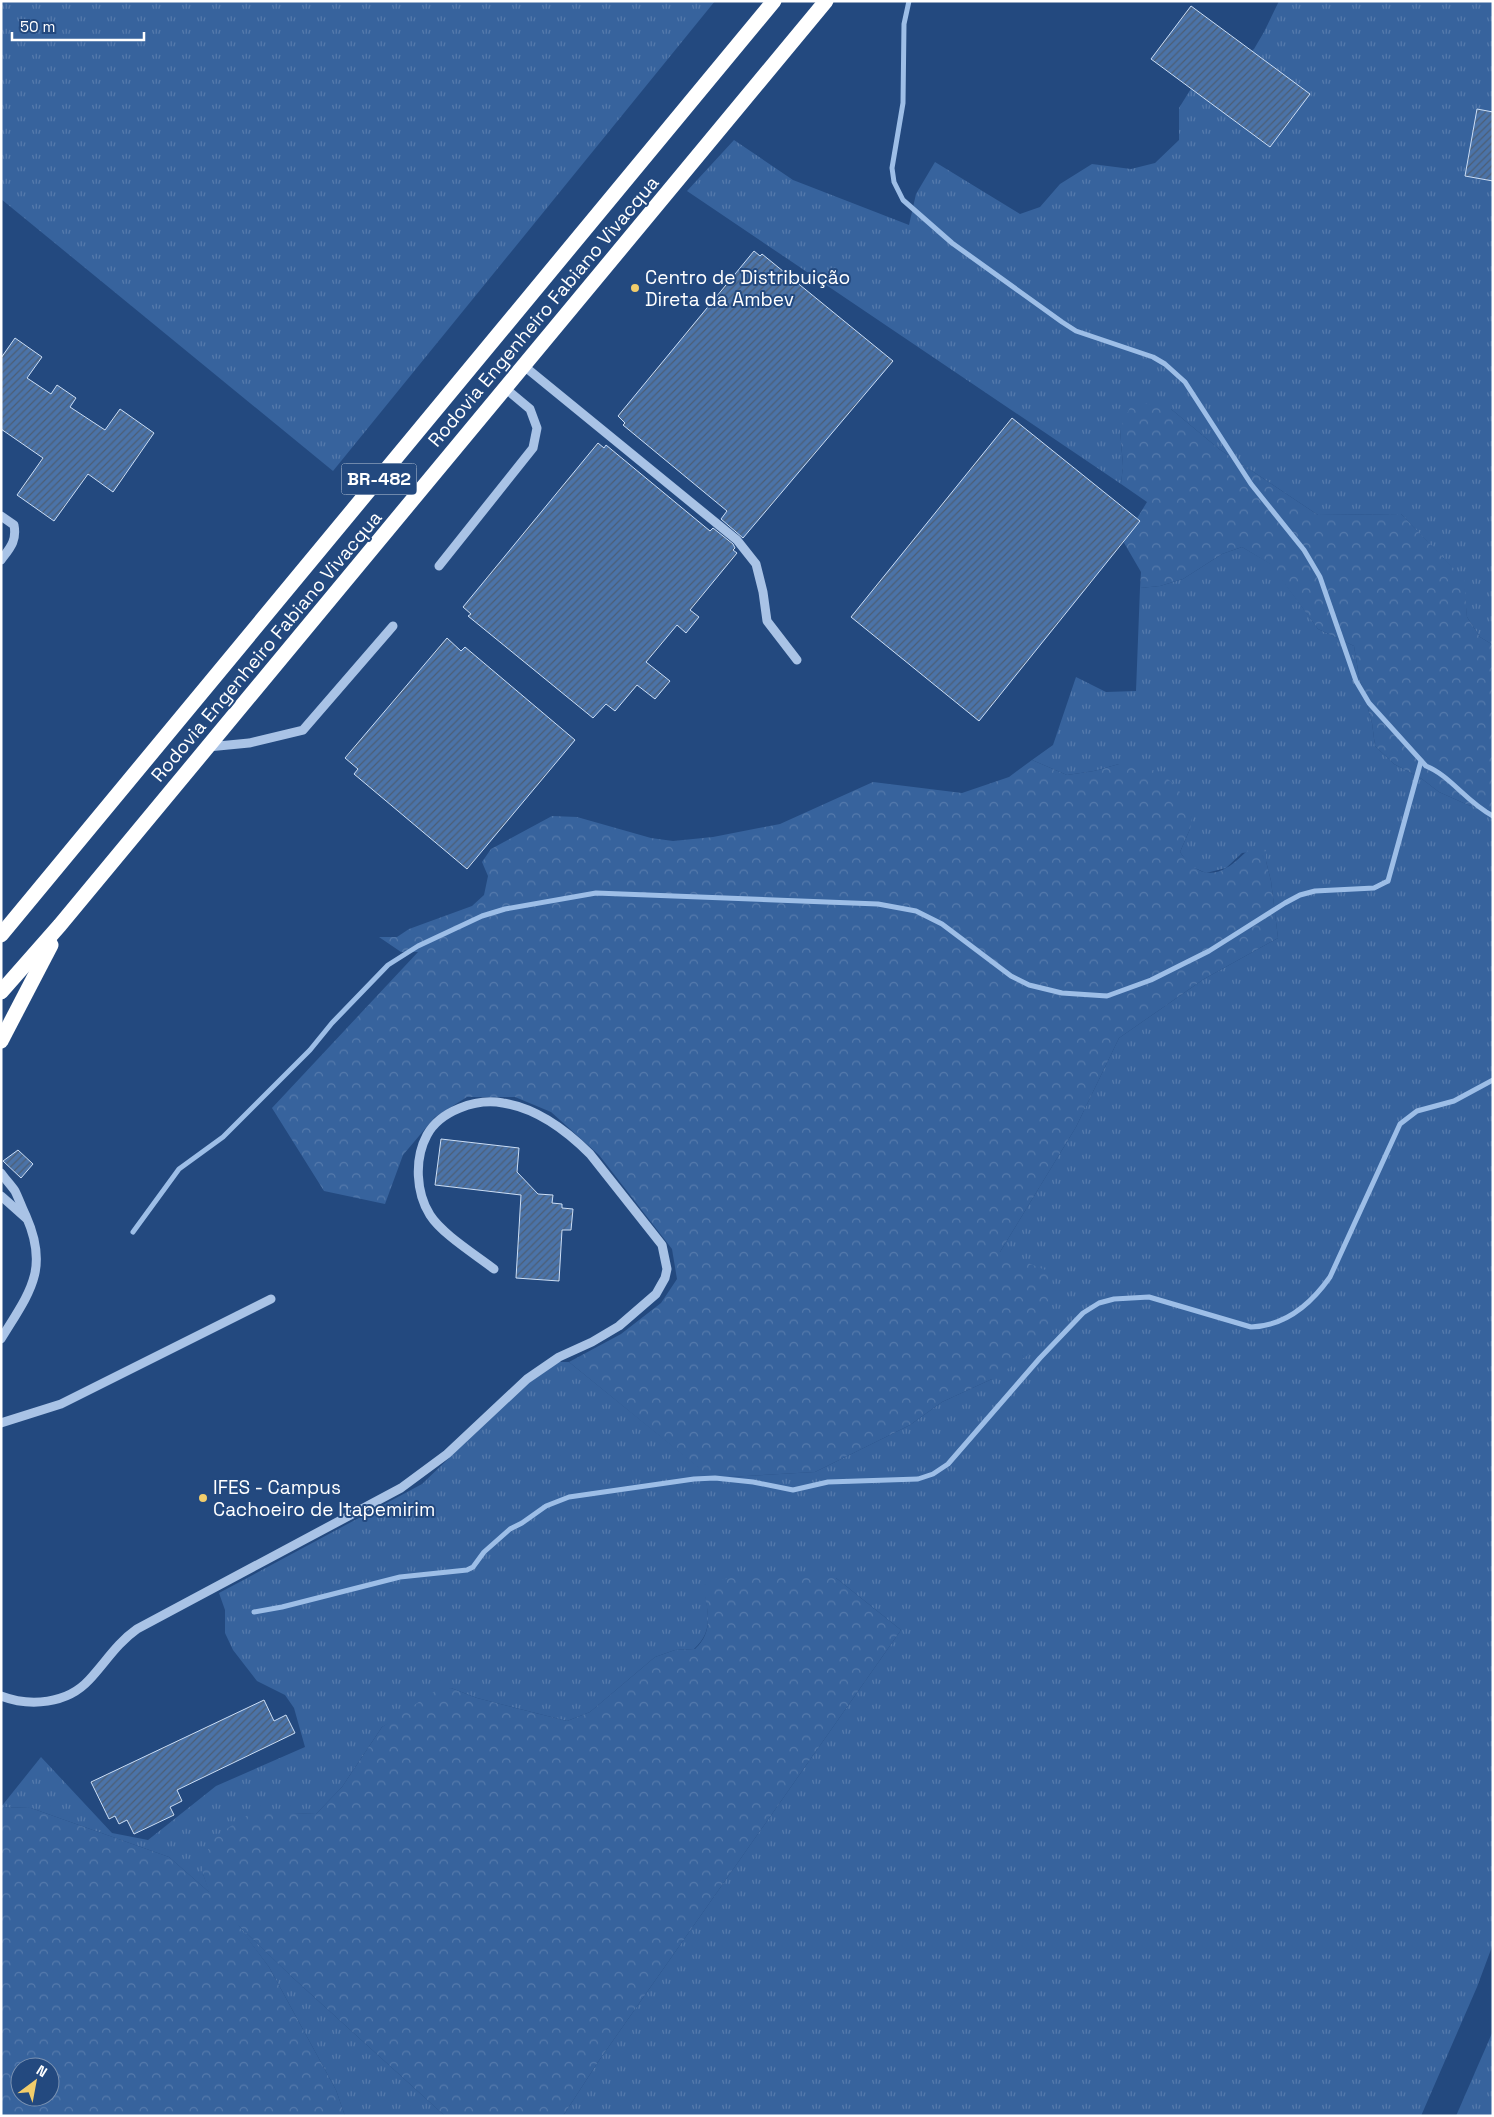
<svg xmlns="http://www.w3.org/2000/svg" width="1494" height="2117" font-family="'Space Grotesk',sans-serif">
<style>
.grass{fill:url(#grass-tufts)}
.forest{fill:url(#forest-crowns);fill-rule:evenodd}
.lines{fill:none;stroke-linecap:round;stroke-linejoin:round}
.stream{stroke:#9dbee7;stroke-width:5}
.building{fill:url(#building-hatch);stroke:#ccdef5}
.minor{stroke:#a9c3e6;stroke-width:9}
.highway{stroke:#fff;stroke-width:15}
.poi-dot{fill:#f2cd6b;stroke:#23497f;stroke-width:2}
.labels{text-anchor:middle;stroke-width:4;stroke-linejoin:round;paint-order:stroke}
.shield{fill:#23497f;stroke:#bdc8d9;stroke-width:1}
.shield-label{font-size:18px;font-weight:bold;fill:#fff}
.poi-label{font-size:19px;fill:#fff;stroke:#23497f;text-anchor:start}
.street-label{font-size:19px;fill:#fff;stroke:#23497f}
</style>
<defs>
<pattern id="grass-tufts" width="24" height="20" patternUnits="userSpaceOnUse" patternTransform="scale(1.25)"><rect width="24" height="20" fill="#37639d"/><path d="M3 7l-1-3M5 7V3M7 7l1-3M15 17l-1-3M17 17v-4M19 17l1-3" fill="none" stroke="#557aac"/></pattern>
<pattern id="forest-crowns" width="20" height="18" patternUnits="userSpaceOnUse" patternTransform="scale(1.25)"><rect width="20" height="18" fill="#37639d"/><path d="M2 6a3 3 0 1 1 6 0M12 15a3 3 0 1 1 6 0" fill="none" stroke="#557aac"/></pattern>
<pattern id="building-hatch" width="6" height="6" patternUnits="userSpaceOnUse" patternTransform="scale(1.25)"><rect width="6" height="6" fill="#4b73a8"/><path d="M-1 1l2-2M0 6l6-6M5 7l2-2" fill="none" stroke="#4c5e75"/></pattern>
</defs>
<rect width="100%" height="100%" fill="#23497f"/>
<g class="grass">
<path d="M 1,1 L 715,1 L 333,471 L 1,199 Z"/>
<path d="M 1279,1 L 1493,1 L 1493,645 L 1480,637 L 1467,617 L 1463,579 L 1401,514 L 1318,515 L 1219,449 L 1171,409 L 1120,429 L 1123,466 L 1121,484 L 687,191 L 734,140 L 793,180 L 909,225 L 916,194 L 935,162 L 1020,214 L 1040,207 L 1060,184 L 1092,164 L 1131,169 L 1155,163 L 1179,140 L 1179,108 L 1192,87 L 1213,79 L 1254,49 L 1264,32 Z"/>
<path d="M 1242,547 L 1271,564 L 1318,629 L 1354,646 L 1359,676 L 1372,723 L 1375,746 L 1394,764 L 1422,779 L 1439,792 L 1468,805 L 1493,811 L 1493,1944 L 1477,1987 L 1421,2116 L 563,2116 L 598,2062 L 901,1630 L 836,1578 L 704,1585 C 707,1611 715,1630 694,1649 L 675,1650 L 655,1657 L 590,1712 L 567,1721 L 477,1698 L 451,1688 L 382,1727 L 342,1787 L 316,1814 L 285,1813 L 203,1874 L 210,1893 L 169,1857 L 31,1808 L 1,1807 L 41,1757 L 112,1833 L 148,1840 L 216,1786 L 305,1747 L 294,1708 L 285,1695 L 257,1681 L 233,1650 L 225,1633 L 225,1610 L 219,1593 L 422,1484 L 549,1362 L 569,1362 L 712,1478 L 815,1472 L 910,1425 L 942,1402 L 992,1379 L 1000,1252 L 1076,1127 L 1119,1038 L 1204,979 L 1278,938 L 1271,881 L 1266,861 L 1266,850 L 1242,853 L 1226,868 L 1206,873 L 1190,866 L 1180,852 L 1190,829 L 1119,764 L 1094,771 L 1067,775 L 1032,760 L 1053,745 L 1076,677 L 1106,692 L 1136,691 L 1140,588 L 1160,586 L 1183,579 L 1222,554 Z"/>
<path d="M 235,1922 L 292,1977 L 445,2116 L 345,2116 L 336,2090 L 269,1967 Z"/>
<path d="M 1493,2031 L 1493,2116 L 1456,2116 Z"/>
</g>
<g class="forest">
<path d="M 1133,401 L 1171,409 L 1219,449 L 1318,515 L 1401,514 L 1464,579 L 1467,617 L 1480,637 L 1493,645 L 1493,811 L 1468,805 L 1439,792 L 1422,779 L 1394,764 L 1375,746 L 1372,723 L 1359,676 L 1354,646 L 1318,629 L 1270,564 L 1242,547 L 1222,554 L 1183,579 L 1160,586 L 1140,588 L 1141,572 L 1116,529 L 1136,520 L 1147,502 L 1121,484 L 1123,466 L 1120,429 Z"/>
<path d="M 1032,760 L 1067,775 L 1094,771 L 1119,764 L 1136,762 L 1163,775 L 1176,786 L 1193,813 L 1190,829 L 1180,852 C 1191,868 1206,880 1226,868 C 1236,863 1243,853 1254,846 L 1266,850 L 1266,861 L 1271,881 L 1278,938 L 1204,979 L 1119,1038 L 1076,1127 L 1000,1252 L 1053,1273 L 1049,1324 L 1028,1355 L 992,1379 L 942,1402 L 910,1425 L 815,1472 L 711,1478 L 569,1362 L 621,1334 L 661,1303 L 677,1279 L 672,1249 L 599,1155 L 551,1112 L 515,1097 L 467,1097 L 435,1117 L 403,1155 L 385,1204 L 324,1191 L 272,1108 L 418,952 L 401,952 L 379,937 L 397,937 L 409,929 L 472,906 L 484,895 L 488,876 L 482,862 L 491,849 L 552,816 L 577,817 L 651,838 L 673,841 L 713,837 L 780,824 L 873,782 L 962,793 L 1009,777 Z"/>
<path d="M 734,1577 L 836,1578 L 901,1630 L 598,2062 L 563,2116 L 445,2116 L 292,1977 L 238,1925 L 269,1967 L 336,2090 L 345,2116 L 1,2116 L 1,1807 L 31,1808 L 169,1857 L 209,1892 L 203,1874 L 202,1860 L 216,1836 L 246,1816 L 269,1812 L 316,1814 L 342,1787 L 382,1727 L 435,1691 L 451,1688 L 477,1698 L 567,1721 L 590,1712 L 655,1657 L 675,1650 L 695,1649 C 715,1630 707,1610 703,1585 ZM 20,2067 L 50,2067 L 50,2097 L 20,2097 Z"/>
</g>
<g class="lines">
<g class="stream">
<path d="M 909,1 L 904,24 L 903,103 L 892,168 L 894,182 L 903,200 L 952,243 L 1062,322 L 1076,331 L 1153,357 L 1165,364 L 1185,382 L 1251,484 L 1304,550 L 1320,577 L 1356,681 L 1369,703 L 1426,766 C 1451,776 1466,802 1493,816"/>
<path d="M 133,1232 L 179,1169 L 223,1137 L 310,1050 L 332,1023 L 388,965 L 418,946 L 482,916 L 505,909 L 596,893 L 878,904 L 916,911 L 942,924 L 1011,976 L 1029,985 L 1062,993 L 1107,996 L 1151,980 L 1209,951 L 1285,903 L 1300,895 L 1315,891 L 1374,888 L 1388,881 L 1421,761"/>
<path d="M 254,1612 L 282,1607 L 400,1577 L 467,1570 L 473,1567 L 484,1552 L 510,1529 L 522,1523 L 546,1506 L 569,1497 L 694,1479 L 715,1478 L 753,1482 L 793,1490 L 828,1482 L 918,1479 L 933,1474 L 948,1464 L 1040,1358 L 1083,1313 L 1099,1303 L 1114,1299 L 1149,1297 L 1251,1327 C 1285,1326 1311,1304 1330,1277 L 1400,1124 L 1417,1111 L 1454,1101 L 1493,1080"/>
</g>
</g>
<g class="building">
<path d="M 1191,6 L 1310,94 L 1270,147 L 1151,59 Z"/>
<path d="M 1477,109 L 1493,112 L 1493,181 L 1465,176 Z"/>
<path d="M 754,251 L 760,256 L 762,254 L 893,361 L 743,538 L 721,519 L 727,511 L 623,425 L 625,423 L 618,416 Z"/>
<path d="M 15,338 L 42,357 L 27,378 L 51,394 L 57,385 L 76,398 L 70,407 L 105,430 L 120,409 L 154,433 L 113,492 L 88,474 L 54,521 L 17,495 L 43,458 L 1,429 L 1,358 Z"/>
<path d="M 1012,418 L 1140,521 L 979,721 L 851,617 Z"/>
<path d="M 598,443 L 604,448 L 606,445 L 710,531 L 713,528 L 733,544 L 735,548 L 733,550 L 737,553 L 690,610 L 699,617 L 686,633 L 677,625 L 646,662 L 670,681 L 655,699 L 637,685 L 615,711 L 606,704 L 593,718 L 468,616 L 471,614 L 463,607 Z"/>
<path d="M 447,638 L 461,651 L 465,647 L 575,740 L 467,869 L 354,774 L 358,769 L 345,758 Z"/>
<path d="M 441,1139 L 519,1148 L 517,1172 L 538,1194 L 553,1195 L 552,1203 L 562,1204 L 562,1208 L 573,1209 L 571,1230 L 562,1230 L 559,1281 L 516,1278 L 521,1195 L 435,1185 Z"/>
<path d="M 18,1150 L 33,1164 L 21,1178 L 3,1161 Z"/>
<path d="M 264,1700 L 274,1721 L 286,1715 L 295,1733 L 177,1790 L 182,1801 L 170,1807 L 174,1815 L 134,1834 L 127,1820 L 119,1824 L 115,1816 L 109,1819 L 91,1782 Z"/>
</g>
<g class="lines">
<g class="minor">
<path d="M 524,366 L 737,540 L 756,564 L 763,592 L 767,621 L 797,660"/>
<path d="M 1,516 L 14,525 C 17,541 10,548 1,560"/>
<path d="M 439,566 L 533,448 L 537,428 L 530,409 L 505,388"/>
<path d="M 208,747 L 249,743 L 303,730 L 393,626"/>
<path d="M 1,1173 C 5,1179 11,1185 15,1191 C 19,1199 22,1208 26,1216 C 50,1270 29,1293 1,1339"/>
<path d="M 1,1196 L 26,1218"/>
<path d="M 1,1423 L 61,1404 L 271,1299"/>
<path d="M 1,1696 C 30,1707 67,1704 89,1680 C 105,1663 117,1643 137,1629 L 401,1488 L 447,1454 L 527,1379 L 559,1357 L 592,1342 L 619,1326 L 656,1294 L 665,1278 L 667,1269 L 662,1245 L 590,1154 C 567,1131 536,1108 503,1103 C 476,1098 440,1111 427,1135 C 414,1159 416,1193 430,1215 C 442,1234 476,1255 494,1269"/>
</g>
<g class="highway">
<path d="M 1,935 L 774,1"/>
<path d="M 1,992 L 60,925 L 826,1"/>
<path d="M 1,1041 L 51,945"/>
</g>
</g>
<g class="poi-dot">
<circle cx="635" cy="288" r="5"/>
<circle cx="203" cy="1498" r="5"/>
</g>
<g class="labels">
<rect class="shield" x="341.5" y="463.5" width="75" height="31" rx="4"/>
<g class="shield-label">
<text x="379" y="485">BR-482</text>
</g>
<g class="poi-label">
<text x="645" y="284">Centro de Distribuição<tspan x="645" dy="22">Direta da Ambev</tspan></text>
<text x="213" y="1494">IFES - Campus<tspan x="213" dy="22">Cachoeiro de Itapemirim</tspan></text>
</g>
<g class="street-label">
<text transform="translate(543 311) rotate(-50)" y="7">Rodovia Engenheiro Fabiano Vivacqua</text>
<text transform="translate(266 646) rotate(-50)" y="7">Rodovia Engenheiro Fabiano Vivacqua</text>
</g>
</g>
<rect width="1494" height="2117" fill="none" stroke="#ffffff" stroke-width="5"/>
<g transform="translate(35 2082) rotate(32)"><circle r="24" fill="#23497f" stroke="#7b92b2"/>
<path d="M0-4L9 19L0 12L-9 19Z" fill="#f2cd6b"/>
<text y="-8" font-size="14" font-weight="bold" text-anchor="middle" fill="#ffffff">N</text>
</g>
<path d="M12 32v8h132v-8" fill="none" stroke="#ffffff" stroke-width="2.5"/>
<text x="20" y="32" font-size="15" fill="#ffffff" stroke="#23497f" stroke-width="4" paint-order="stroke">50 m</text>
</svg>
